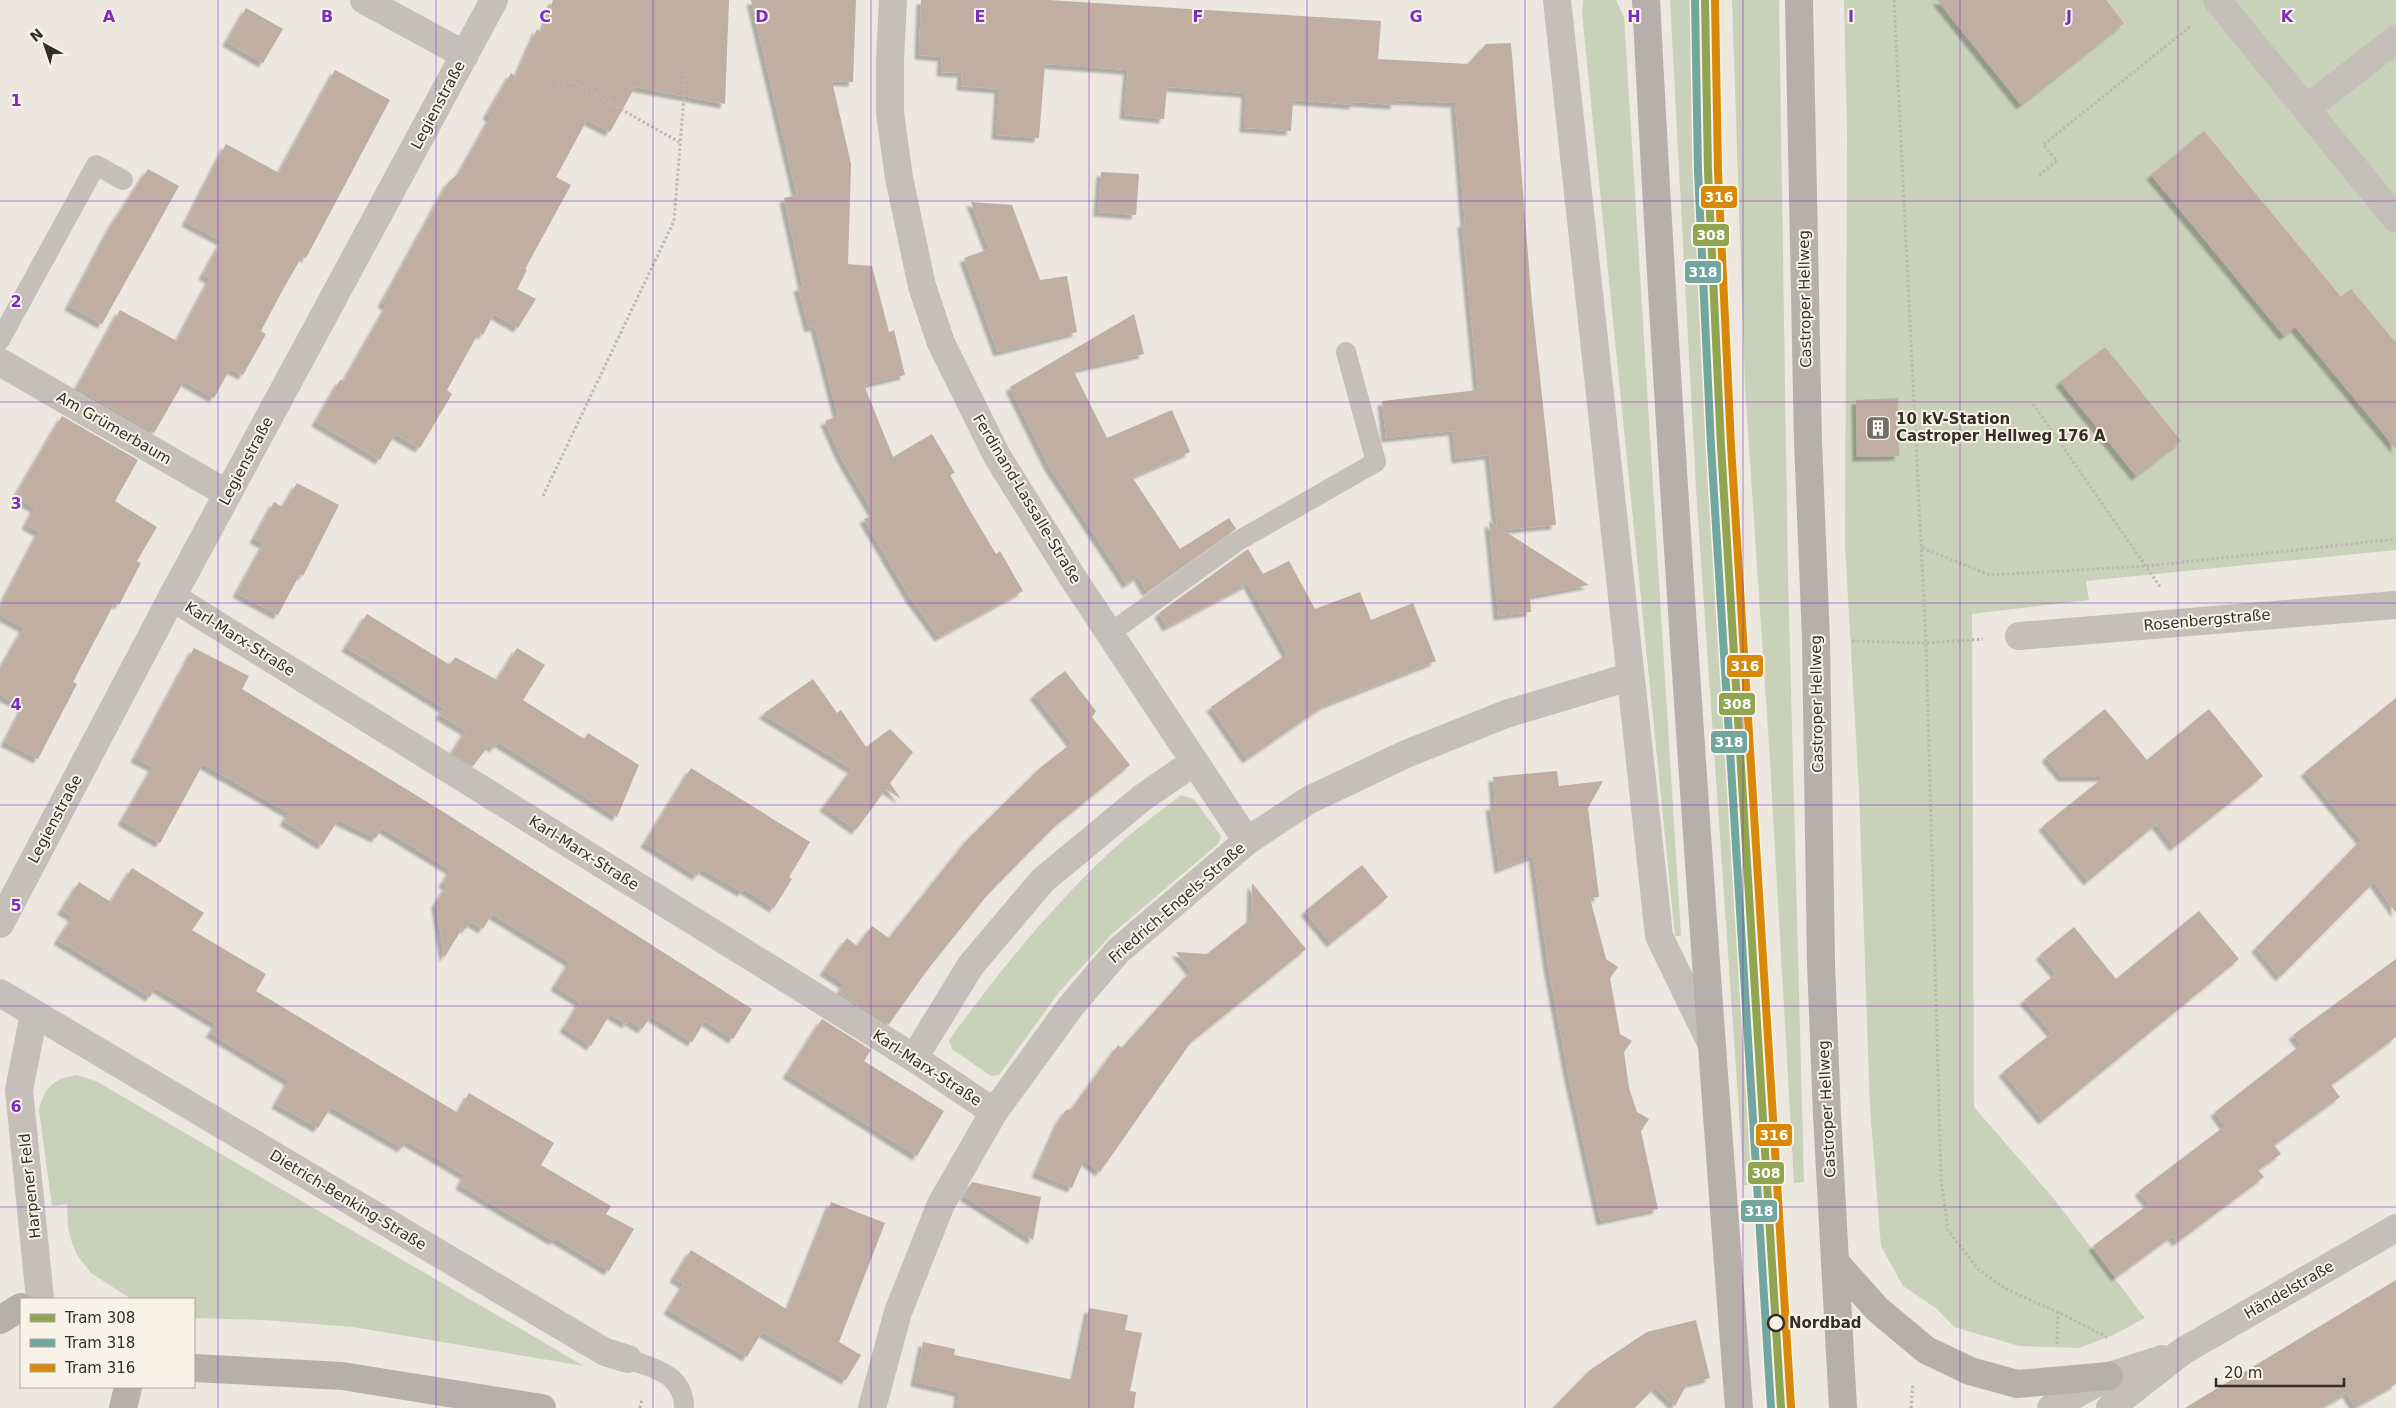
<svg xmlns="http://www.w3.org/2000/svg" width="2396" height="1408" font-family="'DejaVu Sans',sans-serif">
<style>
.green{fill:#cad1ba}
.building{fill:#bfaea1;filter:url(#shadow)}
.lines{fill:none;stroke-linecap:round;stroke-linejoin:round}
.path{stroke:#bdb8b1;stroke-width:3;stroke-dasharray:2.5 2.5;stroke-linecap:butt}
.service{stroke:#c4c0b9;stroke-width:20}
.minor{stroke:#c4c0b9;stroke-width:28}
.tertiary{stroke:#c4c0b9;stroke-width:28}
.secondary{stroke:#b5b0a9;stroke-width:28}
.tram-1-casing{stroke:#f9f3e7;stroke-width:11}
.tram-2-casing{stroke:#f9f3e7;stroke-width:11}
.tram-3-casing{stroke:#f9f3e7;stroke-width:11}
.tram-1{stroke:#90a451;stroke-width:8}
.tram-2{stroke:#72a7a0;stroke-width:8}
.tram-3{stroke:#d98909;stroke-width:8}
.grid{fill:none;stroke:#7b2cbf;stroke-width:1;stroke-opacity:0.55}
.stop-dot{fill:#f9f3e7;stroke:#352d27;stroke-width:2.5}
.labels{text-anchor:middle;stroke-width:4;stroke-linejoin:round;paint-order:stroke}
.street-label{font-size:15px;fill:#352d27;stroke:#f9f3e7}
.poi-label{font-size:15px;font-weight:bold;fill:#352d27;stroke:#f9f3e7;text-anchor:start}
.stop-label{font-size:15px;font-weight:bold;fill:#352d27;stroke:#f9f3e7;text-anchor:start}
.grid-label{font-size:16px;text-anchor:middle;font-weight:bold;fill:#7b2cbf;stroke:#f9f3e7;stroke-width:4;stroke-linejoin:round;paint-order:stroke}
.line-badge{stroke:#f9f3e7;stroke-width:2}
.badge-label{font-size:14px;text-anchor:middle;font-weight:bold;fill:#fff}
</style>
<defs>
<filter id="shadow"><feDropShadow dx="-4.5" dy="4.5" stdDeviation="1" flood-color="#0004"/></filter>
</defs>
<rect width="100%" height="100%" fill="#ece8df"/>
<g class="green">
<path d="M 1583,0 L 1616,0 L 1624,17 L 1681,936 L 1675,936 L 1582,13 Z"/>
<path d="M 1670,0 L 1696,0 L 1706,314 L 1714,484 L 1742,902 L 1757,1184 L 1744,1185 L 1696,489 Z"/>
<path d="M 1732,0 L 1779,0 L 1788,575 L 1804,1182 L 1794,1183 L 1769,745 L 1745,387 Z"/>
<path d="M 1844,0 L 2396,0 L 2396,550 L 2086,581 L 2089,600 L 1972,614 L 1974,1107 L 2054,1199 L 2145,1318 L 2113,1335 L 2079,1348 L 2019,1346 L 1954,1327 L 1937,1309 L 1903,1286 L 1881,1246 L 1870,1108 L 1859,790 L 1845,546 L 1847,135 Z"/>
<path d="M 1181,795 L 1194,799 L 1221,836 L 1218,844 L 1112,934 L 1059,992 L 999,1075 L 991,1076 L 952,1049 L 949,1040 C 1002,968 1059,896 1127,837 C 1144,823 1163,809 1181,795 Z"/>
<path d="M 76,1075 L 96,1081 L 584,1366 L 353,1327 L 263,1320 L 194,1318 L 194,1299 L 131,1299 L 91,1273 L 77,1255 L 72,1243 L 68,1227 L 67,1204 L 52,1206 L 39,1110 C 44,1088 54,1078 76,1075 Z"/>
</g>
<g class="building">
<path d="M 553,0 L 729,0 L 725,104 L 635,87 L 610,132 L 587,120 L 556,177 L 571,185 L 525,269 L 527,270 L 517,289 L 536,299 L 518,328 L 494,314 L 483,335 L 479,332 L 447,390 L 452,394 L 420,448 L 395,434 L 380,460 L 316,422 L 340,380 L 344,381 L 387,306 L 382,303 L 448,183 L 460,172 L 469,156 L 491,117 L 487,115 L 511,73 L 516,77 L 537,29 L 542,33 Z"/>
<path d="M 751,0 L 856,0 L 853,82 L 832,81 L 851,164 L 848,264 L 872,266 L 889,332 L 894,330 L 905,375 L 864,385 L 893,457 L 932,434 L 955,473 L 950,475 L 972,514 L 996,554 L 1000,551 L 1023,591 L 939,637 L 910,597 L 864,519 L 874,514 L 841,457 L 825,421 L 838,416 L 815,326 L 809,328 L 798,287 L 803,286 L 784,198 L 797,195 Z"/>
<path d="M 921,0 L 1048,0 L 1381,21 L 1378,59 L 1468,64 L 1486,44 L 1511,43 L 1532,304 L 1556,525 L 1503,530 L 1589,585 L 1530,596 L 1531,612 L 1498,616 L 1489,522 L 1497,526 L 1489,455 L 1456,459 L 1453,431 L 1386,438 L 1382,401 L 1478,390 L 1462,223 L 1465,223 L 1455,103 L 1395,100 L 1395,105 L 1354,102 L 1354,105 L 1293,100 L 1291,131 L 1244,128 L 1246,93 L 1167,87 L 1164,119 L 1124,115 L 1128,70 L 1045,64 L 1039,138 L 996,135 L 999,89 L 961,86 L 962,73 L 941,72 L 942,57 L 919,55 Z"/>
<path d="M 1937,0 L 2106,0 L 2124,23 L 2021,105 Z"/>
<path d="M 246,8 L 283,29 L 263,63 L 227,42 Z"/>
<path d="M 335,70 L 390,100 L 306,258 L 302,256 L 281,293 L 261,331 L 266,334 L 243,375 L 230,369 L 214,398 L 184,381 L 154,433 L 77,388 L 120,310 L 177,341 L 210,279 L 203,275 L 222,241 L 186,222 L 226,144 L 279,173 Z"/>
<path d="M 2204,131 L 2341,297 L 2351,289 L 2396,343 L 2396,449 L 2295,327 L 2284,336 L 2151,175 Z"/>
<path d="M 148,169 L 179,186 L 102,324 L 69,306 L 111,226 Z"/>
<path d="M 1101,172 L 1139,174 L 1136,215 L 1098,212 Z"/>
<path d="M 971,202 L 1012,205 L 1040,280 L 1067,276 L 1077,332 L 998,352 L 964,258 L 989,249 Z"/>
<path d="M 1134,314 L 1144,354 L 1073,370 L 1107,438 L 1172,410 L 1190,452 L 1132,477 L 1180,549 L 1229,518 L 1236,529 L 1147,592 L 1138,576 L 1127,584 L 1049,466 L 1010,387 Z"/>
<path d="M 2105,347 L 2181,441 L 2136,476 L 2060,382 Z"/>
<path d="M 1898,398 L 1899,456 L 1857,457 L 1856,400 Z"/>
<path d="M 62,416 L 138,460 L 115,501 L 157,527 L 137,561 L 141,563 L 119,605 L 115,602 L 73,682 L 77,684 L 38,759 L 5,742 L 23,707 L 0,695 L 0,669 L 24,628 L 0,615 L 0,607 L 39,532 L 26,525 L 35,508 L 15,497 Z"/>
<path d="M 297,483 L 339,505 L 303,576 L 300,574 L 278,615 L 237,593 L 264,544 L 254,539 L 274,502 L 283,507 Z"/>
<path d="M 1248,549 L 1263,574 L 1289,561 L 1315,609 L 1360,592 L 1371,620 L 1413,603 L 1436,661 L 1325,705 L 1247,759 L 1211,707 L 1287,654 L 1248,584 L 1167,627 L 1159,613 Z"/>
<path d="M 367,614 L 450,665 L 455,657 L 497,680 L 517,648 L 545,665 L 523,700 L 584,739 L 588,733 L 639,765 L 617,817 L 498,742 L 494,748 L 489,745 L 473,766 L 452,753 L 466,731 L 440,715 L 444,708 L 346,647 Z"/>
<path d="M 194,648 L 249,676 L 242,689 L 442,811 L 752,1009 L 733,1039 L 705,1021 L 692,1042 L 651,1016 L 642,1029 L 628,1020 L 627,1024 L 610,1014 L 591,1046 L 564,1028 L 580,1002 L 555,986 L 570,962 L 492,914 L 483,929 L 471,922 L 466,929 L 463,927 L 444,958 L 436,903 L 447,886 L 443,883 L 451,870 L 382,828 L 376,838 L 338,820 L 322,845 L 284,821 L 289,813 L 203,764 L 160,843 L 122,821 L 153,767 L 135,758 Z"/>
<path d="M 1065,671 L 1096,711 L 1092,717 L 1130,765 L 1056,825 L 988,894 L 928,969 L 889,1024 L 839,993 L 844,984 L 824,971 L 847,938 L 857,946 L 872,926 L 889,938 L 967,840 L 1041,767 L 1072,743 L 1034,695 Z"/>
<path d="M 813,679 L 837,713 L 841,710 L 866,747 L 890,729 L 913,752 L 890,783 L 901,799 L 886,789 L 856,830 L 824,807 L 852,769 L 763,714 Z"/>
<path d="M 2396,698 L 2396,913 L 2374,882 L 2280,977 L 2256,948 L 2361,840 L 2305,772 Z"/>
<path d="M 2105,709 L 2147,760 L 2209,709 L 2263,776 L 2174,847 L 2156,824 L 2088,881 L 2043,826 L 2104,777 L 2062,777 L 2046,757 Z"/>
<path d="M 691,768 L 810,842 L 789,877 L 792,879 L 774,908 L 744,889 L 742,892 L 702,869 L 697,876 L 645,843 Z"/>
<path d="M 1557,771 L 1559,786 L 1603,781 L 1588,808 L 1599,897 L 1590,898 L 1606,959 L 1618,967 L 1610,978 L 1620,1034 L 1632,1041 L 1624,1052 L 1629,1088 L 1637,1112 L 1649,1119 L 1641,1131 L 1658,1209 L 1601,1221 L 1569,1077 L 1548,966 L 1533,856 L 1499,869 L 1490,806 L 1495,805 L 1493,777 Z"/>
<path d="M 1362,865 L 1388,897 L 1331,943 L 1305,911 Z"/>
<path d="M 132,868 L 204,913 L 192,930 L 266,974 L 256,991 L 458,1113 L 469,1093 L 554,1143 L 541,1165 L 611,1206 L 606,1214 L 634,1229 L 609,1271 L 555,1238 L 554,1241 L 460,1185 L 465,1175 L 407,1141 L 402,1148 L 331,1107 L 318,1128 L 276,1104 L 289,1081 L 210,1033 L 216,1024 L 156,988 L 150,997 L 58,940 L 73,917 L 62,910 L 79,882 L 111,902 Z"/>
<path d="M 1252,883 L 1306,949 L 1191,1042 L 1100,1172 L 1084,1160 L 1072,1188 L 1036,1173 L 1059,1121 L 1066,1110 L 1072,1109 L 1118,1045 L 1122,1048 L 1191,971 L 1176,952 L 1207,954 L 1251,919 Z"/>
<path d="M 2199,911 L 2239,959 L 2043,1120 L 2003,1072 L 2052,1033 L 2024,1000 L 2056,974 L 2040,955 L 2074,927 L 2116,979 Z"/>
<path d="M 2396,959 L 2396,1037 L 2331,1085 L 2340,1097 L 2274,1145 L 2281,1154 L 2258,1170 L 2264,1177 L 2177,1242 L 2172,1236 L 2116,1277 L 2093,1246 L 2149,1204 L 2139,1191 L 2225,1126 L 2215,1112 L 2301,1045 L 2293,1035 Z"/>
<path d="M 822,1019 L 871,1050 L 864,1061 L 944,1111 L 917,1156 L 787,1074 Z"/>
<path d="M 972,1182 L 1041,1197 L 1033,1240 L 964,1196 Z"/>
<path d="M 831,1202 L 885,1223 L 839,1342 L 861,1355 L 846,1380 L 762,1332 L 747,1357 L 668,1310 L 684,1284 L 674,1278 L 691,1250 L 788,1310 Z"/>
<path d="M 2396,1280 L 2396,1384 L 2355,1407 L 2347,1393 L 2321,1408 L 2185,1408 Z"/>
<path d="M 1089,1308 L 1128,1315 L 1125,1330 L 1142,1333 L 1130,1391 L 1136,1392 L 1134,1408 L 957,1408 L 959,1392 L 915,1382 L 923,1342 L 955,1349 L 954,1355 L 1074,1380 Z"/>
<path d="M 1696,1320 L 1710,1378 L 1687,1384 L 1675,1406 L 1655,1387 L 1634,1408 L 1553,1408 L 1590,1370 L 1647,1332 Z"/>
</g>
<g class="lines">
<g class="path">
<path d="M 1894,0 L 1926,643 L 1941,1179 L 1948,1230 L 1978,1269 L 2006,1289 L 2066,1316 L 2108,1338"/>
<path d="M 558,83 L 573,82 L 679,142"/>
<path d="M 2039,175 L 2057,161 L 2043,145 L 2191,26"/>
<path d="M 2033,404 L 2161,588"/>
<path d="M 543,496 L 674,221 L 686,71"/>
<path d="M 1922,548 L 1990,575 L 2148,566 L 2396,539"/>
<path d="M 1852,641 L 1926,643 L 1983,639"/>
<path d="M 2057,1344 L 2058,1312"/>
<path d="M 640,1408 L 642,1399"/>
<path d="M 1911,1408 L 1913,1384"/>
</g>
<g class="service">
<path d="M 0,340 L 96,165 L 123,180"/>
<path d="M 1110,633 L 1238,541 L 1376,462 L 1346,352"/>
<path d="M 628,1359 C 654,1368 684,1374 684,1408"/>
</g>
<g class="minor">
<path d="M 364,0 L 465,55"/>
<path d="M 893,0 L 890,59 L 890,113 L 899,178 L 922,286 L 941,343 L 997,456 L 1071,575 L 1247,841"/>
<path d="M 1557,0 L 1659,936 L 1711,1043"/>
<path d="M 2217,0 L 2396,219"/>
<path d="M 2306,109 L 2396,39"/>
<path d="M 0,362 L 228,494"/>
<path d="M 172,597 L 914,1058 L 994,1112"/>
<path d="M 2019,636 L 2396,605"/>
<path d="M 0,924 L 172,597 L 494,0"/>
<path d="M 0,993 L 605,1352 L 628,1359"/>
<path d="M 34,1014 L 19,1090 L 40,1299"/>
<path d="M 914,1058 L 971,965 L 1043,880 L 1142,798 L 1194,762"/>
<path d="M 872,1408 L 898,1312 L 941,1204 L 994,1112 L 1071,1006 L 1118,951 L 1247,841 L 1309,800 L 1406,754 L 1506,714 L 1629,677"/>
</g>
<g class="tertiary">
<path d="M 2051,1408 L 2109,1376 L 2162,1359"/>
<path d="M 2110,1408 L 2183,1351 L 2396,1228"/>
</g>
<g class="secondary">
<path d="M 1646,0 C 1670,470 1703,939 1739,1408"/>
<path d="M 1799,0 L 1808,441 L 1816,640 L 1821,963 L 1827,1115 L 1843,1408"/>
<path d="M 1835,1262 L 1877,1309 L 1926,1350 L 1970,1371 L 2017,1384 L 2109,1376"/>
<path d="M 0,1320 L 21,1307"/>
<path d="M 194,1368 L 342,1376 L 542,1408"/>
<path d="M 123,1408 L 128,1387"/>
</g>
<defs>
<path id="tram-1" d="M 1705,0 L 1708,171 L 1721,446 L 1781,1408"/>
<path id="tram-2" d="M 1695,0 L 1698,171 L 1711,446 L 1771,1408"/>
<path id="tram-3" d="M 1715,0 L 1718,171 L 1731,445 L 1791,1407"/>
</defs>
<use href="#tram-1" class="tram-1-casing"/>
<use href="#tram-2" class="tram-2-casing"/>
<use href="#tram-3" class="tram-3-casing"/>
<use href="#tram-1" class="tram-1"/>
<use href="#tram-2" class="tram-2"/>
<use href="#tram-3" class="tram-3"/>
</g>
<path class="grid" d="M 218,0 L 218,1408M 436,0 L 436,1408M 653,0 L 653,1408M 871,0 L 871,1408M 1089,0 L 1089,1408M 1307,0 L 1307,1408M 1525,0 L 1525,1408M 1743,0 L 1743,1408M 1960,0 L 1960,1408M 2178,0 L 2178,1408M 0,201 L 2396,201M 0,402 L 2396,402M 0,603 L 2396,603M 0,805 L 2396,805M 0,1006 L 2396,1006M 0,1207 L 2396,1207"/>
<defs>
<symbol id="building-square" viewBox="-11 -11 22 22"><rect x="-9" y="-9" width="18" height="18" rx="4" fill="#756e67" stroke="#f9f3e7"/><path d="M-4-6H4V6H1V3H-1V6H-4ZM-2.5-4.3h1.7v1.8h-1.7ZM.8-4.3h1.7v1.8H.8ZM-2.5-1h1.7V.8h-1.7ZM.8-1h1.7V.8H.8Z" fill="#fff"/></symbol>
</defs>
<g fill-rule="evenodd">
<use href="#building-square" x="1864" y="414" width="28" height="28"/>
</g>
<circle class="stop-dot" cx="1776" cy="1323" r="8"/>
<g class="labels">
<g class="street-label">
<text transform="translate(438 105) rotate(-62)" y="5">Legienstraße</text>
<text transform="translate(1805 299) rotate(-91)" y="5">Castroper Hellweg</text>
<text transform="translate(114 428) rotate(30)" y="5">Am Grümerbaum</text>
<text transform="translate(246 461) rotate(-62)" y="5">Legienstraße</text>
<text transform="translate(1027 499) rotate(59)" y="5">Ferdinand-Lassalle-Straße</text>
<text transform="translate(2207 620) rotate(-5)" y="5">Rosenbergstraße</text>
<text transform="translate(240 639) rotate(32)" y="5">Karl-Marx-Straße</text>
<text transform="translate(1817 704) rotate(-91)" y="5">Castroper Hellweg</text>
<text transform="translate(55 819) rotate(-62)" y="5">Legienstraße</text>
<text transform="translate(584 853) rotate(32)" y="5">Karl-Marx-Straße</text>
<text transform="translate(1177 903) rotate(-41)" y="5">Friedrich-Engels-Straße</text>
<text transform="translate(927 1068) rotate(33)" y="5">Karl-Marx-Straße</text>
<text transform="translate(1827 1109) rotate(-93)" y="5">Castroper Hellweg</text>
<text transform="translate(30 1186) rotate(-96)" y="5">Harpener Feld</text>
<text transform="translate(348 1200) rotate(31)" y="5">Dietrich-Benking-Straße</text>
<text transform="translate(2289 1290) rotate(-30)" y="5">Händelstraße</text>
</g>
<g class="poi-label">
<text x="1896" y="424">10 kV-Station<tspan x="1896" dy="17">Castroper Hellweg 176 A</tspan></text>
</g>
<g class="stop-label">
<text x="1789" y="1328">Nordbad</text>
</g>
</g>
<g class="grid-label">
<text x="109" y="22">A</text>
<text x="327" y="22">B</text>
<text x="545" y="22">C</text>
<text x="762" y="22">D</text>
<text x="980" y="22">E</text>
<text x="1198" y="22">F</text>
<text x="1416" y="22">G</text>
<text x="1634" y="22">H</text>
<text x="1851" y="22">I</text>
<text x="2069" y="22">J</text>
<text x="2287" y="22">K</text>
<text x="16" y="106">1</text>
<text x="16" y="307">2</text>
<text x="16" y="509">3</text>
<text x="16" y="710">4</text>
<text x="16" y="911">5</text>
<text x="16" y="1112">6</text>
</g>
<g class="line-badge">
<rect x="1700" y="185" width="38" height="24" rx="5" fill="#d98909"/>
<rect x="1692" y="223" width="38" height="24" rx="5" fill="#90a451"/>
<rect x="1684" y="260" width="38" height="24" rx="5" fill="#72a7a0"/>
<rect x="1726" y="654" width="38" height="24" rx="5" fill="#d98909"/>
<rect x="1718" y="692" width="38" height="24" rx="5" fill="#90a451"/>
<rect x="1710" y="730" width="38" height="24" rx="5" fill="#72a7a0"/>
<rect x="1755" y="1123" width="38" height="24" rx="5" fill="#d98909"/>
<rect x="1747" y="1161" width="38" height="24" rx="5" fill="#90a451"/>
<rect x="1740" y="1199" width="38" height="24" rx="5" fill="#72a7a0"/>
</g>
<g class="badge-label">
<text x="1719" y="202">316</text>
<text x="1711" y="240">308</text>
<text x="1703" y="277">318</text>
<text x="1745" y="671">316</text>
<text x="1737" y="709">308</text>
<text x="1729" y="747">318</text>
<text x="1774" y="1140">316</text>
<text x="1766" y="1178">308</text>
<text x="1759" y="1216">318</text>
</g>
<rect x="20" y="1298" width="175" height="90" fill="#f9f3e7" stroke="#aba49a"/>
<rect x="30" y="1314" width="25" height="8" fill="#90a451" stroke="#aba49a"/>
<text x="65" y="1323" font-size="15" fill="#352d27">Tram 308</text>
<rect x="30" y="1339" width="25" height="8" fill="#72a7a0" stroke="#aba49a"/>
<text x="65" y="1348" font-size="15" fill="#352d27">Tram 318</text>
<rect x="30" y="1364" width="25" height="8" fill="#d98909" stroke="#aba49a"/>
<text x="65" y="1373" font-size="15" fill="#352d27">Tram 316</text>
<g transform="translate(45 45) rotate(320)" stroke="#f9f3e7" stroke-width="4" paint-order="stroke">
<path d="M0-4L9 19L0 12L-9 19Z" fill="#352d27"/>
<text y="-8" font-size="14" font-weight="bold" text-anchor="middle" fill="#352d27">N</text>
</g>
<path d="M2216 1378v8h128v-8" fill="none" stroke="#352d27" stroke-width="2.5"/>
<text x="2224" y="1378" font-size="15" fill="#352d27" stroke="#f9f3e7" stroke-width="4" paint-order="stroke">20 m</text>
</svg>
